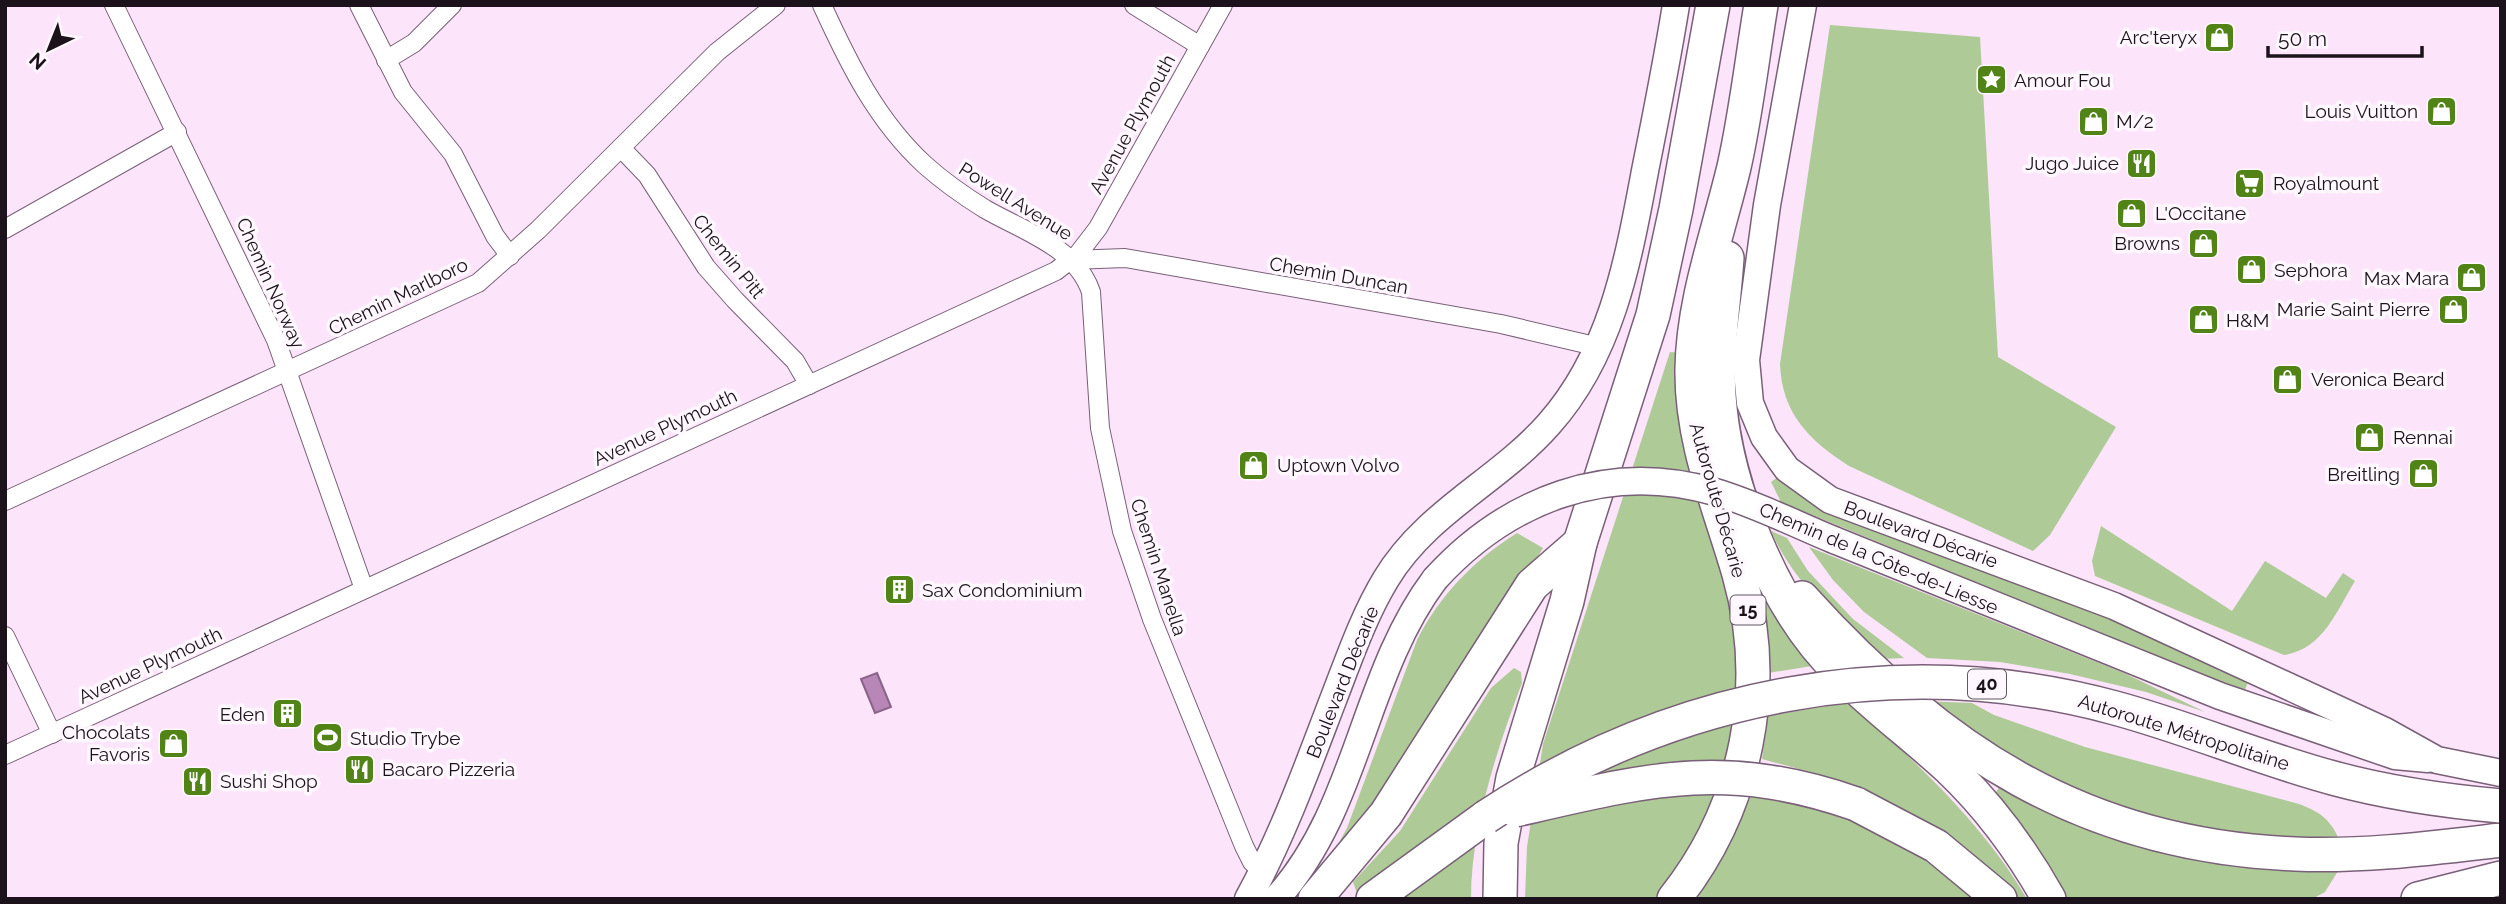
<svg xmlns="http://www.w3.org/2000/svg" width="2506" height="904" font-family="Raleway,sans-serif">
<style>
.green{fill:#adca97}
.water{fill:#b887b7;stroke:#896488;stroke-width:2}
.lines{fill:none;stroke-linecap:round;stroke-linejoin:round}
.minor-casing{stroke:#796078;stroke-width:20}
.secondary-casing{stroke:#796078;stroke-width:29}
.motorway-casing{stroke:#796078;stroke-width:36}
.minor{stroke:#fff;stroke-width:18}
.secondary{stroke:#fff;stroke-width:26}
.motorway{stroke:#fff;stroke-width:33}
.secondary-bridge-casing{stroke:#796078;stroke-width:29;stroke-linecap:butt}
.motorway-bridge-casing{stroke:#796078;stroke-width:36;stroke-linecap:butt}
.secondary-bridge{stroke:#fff;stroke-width:26}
.motorway-bridge{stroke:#fff;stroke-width:33}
.labels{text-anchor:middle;stroke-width:7;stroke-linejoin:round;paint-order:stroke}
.shield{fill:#fef8fe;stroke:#605760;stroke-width:2}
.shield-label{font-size:18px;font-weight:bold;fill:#1c121c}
.poi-label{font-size:19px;fill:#1c121c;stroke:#fef8fe;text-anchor:start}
.street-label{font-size:19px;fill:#1c121c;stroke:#fef8fe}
</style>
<rect width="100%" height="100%" fill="#fce4fa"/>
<g class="green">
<path d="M 1830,25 L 1980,37 L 1998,357 L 2116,427 L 2050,535 L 2033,551 L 1849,466 C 1809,440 1782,414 1780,364 Z"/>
<path d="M 1670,352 L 1681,353 L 1743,683 L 1733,748 L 1695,849 L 1654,899 L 1525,899 L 1527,847 L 1543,744 Z"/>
<path d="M 1778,477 L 1829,514 L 2096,612 L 2248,682 L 2245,690 L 2184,668 L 1781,502 L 1771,482 Z"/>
<path d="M 2101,526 L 2232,611 L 2265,561 L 2326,598 L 2343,573 L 2355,581 C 2336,612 2323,649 2284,655 L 2095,576 L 2092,561 Z"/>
<path d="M 1771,531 L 1787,538 L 1808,571 L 1853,619 L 1904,658 L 1882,659 C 1839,620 1795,586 1771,531 Z"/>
<path d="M 1517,533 L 1543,548 C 1474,657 1405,764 1326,866 L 1347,828 L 1417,640 C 1440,595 1474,560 1517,533 Z"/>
<path d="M 1809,547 L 2124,673 L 2205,712 L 2146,692 L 2070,674 L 2000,662 L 1927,658 L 1864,612 L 1833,580 Z"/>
<path d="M 1768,592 L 1818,665 L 1768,673 L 1758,594 Z"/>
<path d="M 1514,668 L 1521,672 L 1522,683 C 1497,749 1471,827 1471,899 L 1359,899 L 1353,882 L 1400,831 L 1491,688 Z"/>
<path d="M 1923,701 L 1972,703 L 1994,715 L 2085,747 L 2299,804 C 2320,812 2330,819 2339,839 L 2251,840 L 2139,818 L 2028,773 Z"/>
<path d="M 1851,702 C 1917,765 1980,819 2027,899 L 2013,899 L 1871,793 L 1817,774 L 1762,759 L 1768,716 Z"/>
<path d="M 2000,786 C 2113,851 2210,865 2338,871 L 2325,892 L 2312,899 L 2065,899 L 1992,798 Z"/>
<path d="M 1751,796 C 1844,813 1905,833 1975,899 L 1697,899 L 1728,847 Z"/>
</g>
<path class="water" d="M 877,673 L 891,707 L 875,713 L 861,679 Z"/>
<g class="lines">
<defs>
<g id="minor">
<path d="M 114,5 L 276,340 L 364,589"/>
<path d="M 359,5 L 403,92 L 453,154 L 495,236 L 510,256"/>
<path d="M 822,5 C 849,64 877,121 925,165 C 944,182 964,196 985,209 C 1023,231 1076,247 1091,292 L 1100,428 L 1122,531 L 1152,619 L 1244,846 L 1252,862 L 1264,872"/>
<path d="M 1134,5 L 1200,46"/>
<path d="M 386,60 L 414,43 L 452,5"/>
<path d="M 621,148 L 647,175 L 706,267 L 735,300 L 795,361 L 809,385"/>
<path d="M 5,229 L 177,132"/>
<path d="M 1071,260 L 1125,258 L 1501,324 L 1599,347"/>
<path d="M 5,501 L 478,283 L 538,230 L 717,52 L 776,5"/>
<path d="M 5,636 L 52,734"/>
<path d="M 5,755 L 1056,271 L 1078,254 L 1098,228 L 1223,5"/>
</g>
<g id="secondary">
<path d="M 1803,5 L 1767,205 L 1746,360 L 1750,403 L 1764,437 L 1787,469 L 1830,500 L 2114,606 L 2385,731 L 2437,760 L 2501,773"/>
<path d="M 1834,540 L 2220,696 L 2395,756 L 2428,759"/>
<path d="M 1248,899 C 1283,835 1307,768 1333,700 C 1349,659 1363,617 1386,579 C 1426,512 1499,481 1549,424 C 1612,353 1628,261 1645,171 C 1656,116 1667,61 1676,5"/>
<path d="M 1276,899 C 1359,808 1362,676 1435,579"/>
</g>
<g id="motorway">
<path d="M 1727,258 C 1724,304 1716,350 1719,396 C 1725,487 1775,610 1841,673 C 1875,707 1914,736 1949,768 C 1989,806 2022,851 2049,899"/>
<path d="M 1802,598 C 1940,751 2085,846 2295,854 C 2364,857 2432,848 2501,840"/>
<path d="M 1856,804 L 1936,846 L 2000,899"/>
<path d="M 1315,899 L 1386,814 L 1532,585 L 1580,543"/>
<path d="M 1373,899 L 1486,817"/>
<path d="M 1500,899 L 1501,843 L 1513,778 L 1567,601 L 1580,543 L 1653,315 L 1676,209 L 1713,5"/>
<path d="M 1674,899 C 1747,807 1771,687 1739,574 C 1719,505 1691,442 1692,369 C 1693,300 1718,234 1734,167 C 1746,114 1752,59 1761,5"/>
<path d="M 2418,899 L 2501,878"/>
</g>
</defs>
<use href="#minor" class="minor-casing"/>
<use href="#secondary" class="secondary-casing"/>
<use href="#motorway" class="motorway-casing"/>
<use href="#minor" class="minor"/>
<use href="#secondary" class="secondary"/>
<use href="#motorway" class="motorway"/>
<defs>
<path id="secondary-bridge" d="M 1435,579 C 1508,499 1608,461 1715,492 C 1756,504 1795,524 1834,540"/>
<g id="motorway-bridge">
<path d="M 1515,810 C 1646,780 1723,758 1856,804"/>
<path d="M 1486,817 C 1672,694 1898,649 2115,708 C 2189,728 2259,758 2333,778 C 2388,793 2444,801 2501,806"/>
</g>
</defs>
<use href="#secondary-bridge" class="secondary-bridge-casing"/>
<use href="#motorway-bridge" class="motorway-bridge-casing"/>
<use href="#secondary-bridge" class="secondary-bridge"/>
<use href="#motorway-bridge" class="motorway-bridge"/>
</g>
<defs>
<symbol id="shop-square" viewBox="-11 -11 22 22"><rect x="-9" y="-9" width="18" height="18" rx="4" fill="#518317" stroke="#fef8fe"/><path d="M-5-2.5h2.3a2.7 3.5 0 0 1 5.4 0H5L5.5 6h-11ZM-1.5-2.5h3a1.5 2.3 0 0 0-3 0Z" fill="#fff"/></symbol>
<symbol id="sight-square" viewBox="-11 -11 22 22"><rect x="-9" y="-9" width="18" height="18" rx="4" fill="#518317" stroke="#fef8fe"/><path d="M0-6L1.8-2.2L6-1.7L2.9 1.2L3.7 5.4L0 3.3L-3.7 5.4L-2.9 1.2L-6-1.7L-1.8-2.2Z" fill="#fff"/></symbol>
<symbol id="restaurant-square" viewBox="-11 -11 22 22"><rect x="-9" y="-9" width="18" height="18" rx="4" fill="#518317" stroke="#fef8fe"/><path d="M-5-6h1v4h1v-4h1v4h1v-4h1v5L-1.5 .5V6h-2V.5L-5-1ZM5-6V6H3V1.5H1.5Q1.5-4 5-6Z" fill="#fff"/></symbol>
<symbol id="supermarket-square" viewBox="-11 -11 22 22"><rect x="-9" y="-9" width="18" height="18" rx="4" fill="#518317" stroke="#fef8fe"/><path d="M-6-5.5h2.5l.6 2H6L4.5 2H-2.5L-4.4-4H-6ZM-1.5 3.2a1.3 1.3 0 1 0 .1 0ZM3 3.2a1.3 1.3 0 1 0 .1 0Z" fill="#fff"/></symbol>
<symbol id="building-square" viewBox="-11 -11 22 22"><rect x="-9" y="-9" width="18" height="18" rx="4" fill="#518317" stroke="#fef8fe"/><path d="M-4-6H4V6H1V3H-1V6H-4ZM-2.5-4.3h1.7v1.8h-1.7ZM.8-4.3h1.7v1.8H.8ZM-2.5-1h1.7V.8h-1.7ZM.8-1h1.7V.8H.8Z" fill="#fff"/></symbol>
<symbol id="stadium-square" viewBox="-11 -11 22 22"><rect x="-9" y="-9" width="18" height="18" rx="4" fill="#518317" stroke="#fef8fe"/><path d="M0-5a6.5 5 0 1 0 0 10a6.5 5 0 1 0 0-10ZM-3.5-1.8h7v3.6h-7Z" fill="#fff"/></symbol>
</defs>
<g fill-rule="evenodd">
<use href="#shop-square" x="2202" y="20" width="35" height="35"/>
<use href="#sight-square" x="1974" y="62" width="35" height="35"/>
<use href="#shop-square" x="2424" y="94" width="35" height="35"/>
<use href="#shop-square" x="2076" y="104" width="35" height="35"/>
<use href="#restaurant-square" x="2124" y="146" width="35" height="35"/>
<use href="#supermarket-square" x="2232" y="166" width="35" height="35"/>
<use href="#shop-square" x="2114" y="196" width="35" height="35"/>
<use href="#shop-square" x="2186" y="226" width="35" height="35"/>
<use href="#shop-square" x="2234" y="252" width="35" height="35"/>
<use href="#shop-square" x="2454" y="260" width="35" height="35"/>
<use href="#shop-square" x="2436" y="292" width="35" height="35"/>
<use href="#shop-square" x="2186" y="302" width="35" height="35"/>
<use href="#shop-square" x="2270" y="362" width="35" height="35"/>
<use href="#shop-square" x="2352" y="420" width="35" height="35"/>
<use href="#shop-square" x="1236" y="448" width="35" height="35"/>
<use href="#shop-square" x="2406" y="456" width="35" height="35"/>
<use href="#building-square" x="882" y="572" width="35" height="35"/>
<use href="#building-square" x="270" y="696" width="35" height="35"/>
<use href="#stadium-square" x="310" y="720" width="35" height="35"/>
<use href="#shop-square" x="156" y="726" width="35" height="35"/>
<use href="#restaurant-square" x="342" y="752" width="35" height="35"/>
<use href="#restaurant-square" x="180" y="764" width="35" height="35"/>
</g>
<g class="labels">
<g class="shield">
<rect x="1730.5" y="595.5" width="35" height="29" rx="5"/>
<rect x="1968" y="669.5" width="38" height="29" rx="5"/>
</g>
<g class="shield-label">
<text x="1748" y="616">15</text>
<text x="1987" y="690">40</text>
</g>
<g class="poi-label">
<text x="2197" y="44" text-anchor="end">Arc'teryx</text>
<text x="2014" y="87">Amour Fou</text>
<text x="2418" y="118" text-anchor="end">Louis Vuitton</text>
<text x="2116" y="128">M/2</text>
<text x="2119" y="170" text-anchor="end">Jugo Juice</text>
<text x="2273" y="190">Royalmount</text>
<text x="2155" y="220">L'Occitane</text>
<text x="2180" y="250" text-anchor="end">Browns</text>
<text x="2274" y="277">Sephora</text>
<text x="2449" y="285" text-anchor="end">Max Mara</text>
<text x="2430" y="316" text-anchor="end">Marie Saint Pierre</text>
<text x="2226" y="327">H&amp;M</text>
<text x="2311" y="386">Veronica Beard</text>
<text x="2393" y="444">Rennai</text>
<text x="1277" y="472">Uptown Volvo</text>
<text x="2400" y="481" text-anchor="end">Breitling</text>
<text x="922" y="597">Sax Condominium</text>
<text x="265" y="721" text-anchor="end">Eden</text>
<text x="150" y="739" text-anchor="end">Chocolats<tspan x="150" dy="22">Favoris</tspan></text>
<text x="350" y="745">Studio Trybe</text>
<text x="382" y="776">Bacaro Pizzeria</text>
<text x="220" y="788">Sushi Shop</text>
</g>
<g class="street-label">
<text transform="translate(1132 124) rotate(-61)" y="7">Avenue Plymouth</text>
<text transform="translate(1016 201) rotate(32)" y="7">Powell Avenue</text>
<text transform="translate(729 256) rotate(51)" y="7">Chemin Pitt</text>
<text transform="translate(1339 275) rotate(10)" y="7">Chemin Duncan</text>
<text transform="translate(271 283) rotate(66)" y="7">Chemin Norway</text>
<text transform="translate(398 296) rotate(-26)" y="7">Chemin Marlboro</text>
<text transform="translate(665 427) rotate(-25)" y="7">Avenue Plymouth</text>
<text transform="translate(1718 500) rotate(74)" y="7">Autoroute Décarie</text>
<text transform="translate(1921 534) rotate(20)" y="7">Boulevard Décarie</text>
<text transform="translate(1879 558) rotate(23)" y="7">Chemin de la Côte-de-Liesse</text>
<text transform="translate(1159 567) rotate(72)" y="7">Chemin Manella</text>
<text transform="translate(150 665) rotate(-25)" y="7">Avenue Plymouth</text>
<text transform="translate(1342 682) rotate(-68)" y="7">Boulevard Décarie</text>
<text transform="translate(2184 732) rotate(17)" y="7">Autoroute Métropolitaine</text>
</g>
</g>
<rect width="2506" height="904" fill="none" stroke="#1c121c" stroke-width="14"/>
<g transform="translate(49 49) rotate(223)" stroke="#fef8fe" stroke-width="5" paint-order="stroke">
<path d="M0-5L12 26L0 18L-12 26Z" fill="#1c121c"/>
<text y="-10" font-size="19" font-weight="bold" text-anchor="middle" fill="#1c121c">N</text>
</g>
<path d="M2268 46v10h154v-10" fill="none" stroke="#1c121c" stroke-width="3.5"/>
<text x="2278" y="46" font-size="21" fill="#1c121c" stroke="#fef8fe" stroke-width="5" paint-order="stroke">50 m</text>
</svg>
